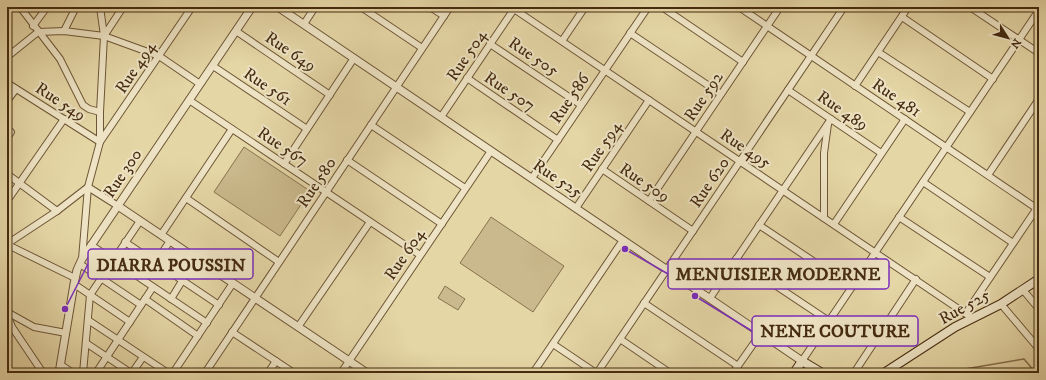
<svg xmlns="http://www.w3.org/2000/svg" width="1046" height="380" font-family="'IM FELL DW Pica',serif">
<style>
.green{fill:#cab98c;stroke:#88724e}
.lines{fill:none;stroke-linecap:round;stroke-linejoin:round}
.stream{stroke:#856f4b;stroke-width:1.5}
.minor-casing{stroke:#6d5636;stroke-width:8}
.tertiary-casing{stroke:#6d5636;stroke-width:9}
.secondary-casing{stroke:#452b10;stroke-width:10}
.minor{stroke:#eee4c5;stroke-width:6}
.tertiary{stroke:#eee4c5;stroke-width:7}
.secondary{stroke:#eee4c5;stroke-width:8}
.labels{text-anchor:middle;stroke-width:4;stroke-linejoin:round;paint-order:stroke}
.street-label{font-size:17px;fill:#452b10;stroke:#eee4c5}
.leader{fill:none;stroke:#7b2cbf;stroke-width:1.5}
.callout-dot{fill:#7b2cbf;stroke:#eee4c5;stroke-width:1.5}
.callout{fill:#eee4c5;stroke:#7b2cbf;stroke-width:1.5}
.callout-label{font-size:18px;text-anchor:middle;font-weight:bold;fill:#452b10}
</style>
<rect width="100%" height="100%" fill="#e5d6a6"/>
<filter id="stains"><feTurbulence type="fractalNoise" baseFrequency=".005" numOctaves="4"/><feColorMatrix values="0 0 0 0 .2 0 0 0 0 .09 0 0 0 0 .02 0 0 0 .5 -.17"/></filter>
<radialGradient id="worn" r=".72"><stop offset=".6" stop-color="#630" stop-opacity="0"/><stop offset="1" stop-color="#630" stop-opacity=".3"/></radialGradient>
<g class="green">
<path d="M 244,147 L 310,191 L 280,236 L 214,192 Z"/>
<path d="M 491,217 L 564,266 L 533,312 L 460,263 Z"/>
<path d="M 445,286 L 465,299 L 458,310 L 438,298 Z"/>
</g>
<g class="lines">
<path class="stream" d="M 955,373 L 965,369 L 1024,359 L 1035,372 L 1039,371"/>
<defs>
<g id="minor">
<path d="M 20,7 L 60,59 L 83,105 L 89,109 L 100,112"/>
<path d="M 361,7 L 422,48"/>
<path d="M 430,7 L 444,16"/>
<path d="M 511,7 L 972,318"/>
<path d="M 662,7 L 743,62"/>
<path d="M 739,7 L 1039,210"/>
<path d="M 970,7 L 1039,53"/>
<path d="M 902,17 L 993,79"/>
<path d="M 304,24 L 315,7"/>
<path d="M 33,26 L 47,7"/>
<path d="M 64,31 L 76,7"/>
<path d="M 236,31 L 330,95"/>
<path d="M 630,33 L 721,94"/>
<path d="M 104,36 L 123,7"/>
<path d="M 562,41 L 585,7"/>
<path d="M 490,44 L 581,105"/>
<path d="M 878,52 L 970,112"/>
<path d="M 7,57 L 38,32 L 64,31 L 104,36 L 159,56 L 200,84"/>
<path d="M 213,66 L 307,129"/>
<path d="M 467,78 L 558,140"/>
<path d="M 7,83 L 100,142 L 192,7"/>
<path d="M 855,86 L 908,7"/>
<path d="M 788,90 L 881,153"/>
<path d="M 189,100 L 420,255"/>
<path d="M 7,101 L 16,89"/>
<path d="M 441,117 L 514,9"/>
<path d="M 371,125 L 465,188"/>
<path d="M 7,128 L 11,132 L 7,138"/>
<path d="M 347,160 L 442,224"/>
<path d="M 284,164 L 354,58"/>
<path d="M 602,169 L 693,231"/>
<path d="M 7,174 L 57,211"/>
<path d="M 988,175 L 1039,99"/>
<path d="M 532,178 L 648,7"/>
<path d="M 923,182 L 1013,243"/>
<path d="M 186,198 L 279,262"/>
<path d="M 7,201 L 64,119"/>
<path d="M 649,201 L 780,7"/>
<path d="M 576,208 L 649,100"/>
<path d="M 899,217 L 990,277"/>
<path d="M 824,218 L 824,153 L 828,124"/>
<path d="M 834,224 L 905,119"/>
<path d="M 759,225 L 852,287"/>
<path d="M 161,235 L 232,129"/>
<path d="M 125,242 L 219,305"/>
<path d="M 7,244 L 57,211 L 88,187 L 118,206"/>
<path d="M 8,245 L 75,278"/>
<path d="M 91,245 L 207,323"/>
<path d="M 82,259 L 88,187 L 100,142 L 100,112 L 104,36 L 100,7"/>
<path d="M 736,259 L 829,321"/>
<path d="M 155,263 L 170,241"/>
<path d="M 80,264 L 141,305"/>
<path d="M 74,284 L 130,322"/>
<path d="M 1023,290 L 1039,309"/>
<path d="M 710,298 L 831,119"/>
<path d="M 145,299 L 198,336"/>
<path d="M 171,299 L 182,281"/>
<path d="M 644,303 L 738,366"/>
<path d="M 1001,304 L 1039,349"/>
<path d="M 7,312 L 34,327 L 66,333"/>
<path d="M 966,313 L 1039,205"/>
<path d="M 7,314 L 12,327 L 43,373"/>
<path d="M 88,320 L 168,373"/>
<path d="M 298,327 L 370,222"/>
<path d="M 232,332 L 294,373"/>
<path d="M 620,339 L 670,373"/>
<path d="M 86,343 L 131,373"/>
<path d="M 553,344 L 596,373"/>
<path d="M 802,361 L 1039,10"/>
<path d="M 61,365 L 73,373"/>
<path d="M 83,373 L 90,295 L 140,221"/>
<path d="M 96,373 L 153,287"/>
<path d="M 132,373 L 143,357"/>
<path d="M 173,373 L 233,283"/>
<path d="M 205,373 L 450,7"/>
<path d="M 268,373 L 276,361"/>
<path d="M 341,373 L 491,151"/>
<path d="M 533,373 L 623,240"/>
<path d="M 597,373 L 844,7"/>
<path d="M 733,373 L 761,333"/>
<path d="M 854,373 L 916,279"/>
</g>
<g id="tertiary">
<path d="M 278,7 L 802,361"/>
<path d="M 118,206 L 367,373"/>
<path d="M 59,373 L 74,284 L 77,270 L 82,259 L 252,7"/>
</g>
<g id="secondary">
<path d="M 794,373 L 802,361 L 822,373"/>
<path d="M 884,373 L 955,327 L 1001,304 L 1039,279"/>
</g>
</defs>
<use href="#minor" class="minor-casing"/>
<use href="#tertiary" class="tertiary-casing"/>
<use href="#secondary" class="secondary-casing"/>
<use href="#minor" class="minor"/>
<use href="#tertiary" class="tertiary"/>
<use href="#secondary" class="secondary"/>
</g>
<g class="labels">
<g class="street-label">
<text transform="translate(291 51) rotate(34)" y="6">Rue 649</text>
<text transform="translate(466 55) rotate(-56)" y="6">Rue 504</text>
<text transform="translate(534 56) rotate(34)" y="6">Rue 505</text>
<text transform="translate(135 67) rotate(-56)" y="6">Rue 494</text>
<text transform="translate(268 86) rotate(34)" y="6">Rue 561</text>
<text transform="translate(510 91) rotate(34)" y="6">Rue 507</text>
<text transform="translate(703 96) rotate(-56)" y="6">Rue 592</text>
<text transform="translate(897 97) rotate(34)" y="6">Rue 481</text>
<text transform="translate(569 98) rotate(-56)" y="6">Rue 586</text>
<text transform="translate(61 101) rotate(33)" y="6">Rue 549</text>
<text transform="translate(843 110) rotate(34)" y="6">Rue 489</text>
<text transform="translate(283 146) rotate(34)" y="6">Rue 567</text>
<text transform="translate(601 146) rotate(-56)" y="6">Rue 594</text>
<text transform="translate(746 148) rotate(34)" y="6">Rue 495</text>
<text transform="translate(122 173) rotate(-56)" y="6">Rue 300</text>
<text transform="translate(558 178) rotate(34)" y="6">Rue 525</text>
<text transform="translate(316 182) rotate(-56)" y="6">Rue 580</text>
<text transform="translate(645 182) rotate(34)" y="6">Rue 509</text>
<text transform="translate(709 182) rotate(-56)" y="6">Rue 620</text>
<text transform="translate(404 254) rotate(-56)" y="6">Rue 604</text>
<text transform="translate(964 306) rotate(-29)" y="6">Rue 525</text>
</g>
</g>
<path class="leader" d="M65 309L88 264M625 249L668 274M695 296L752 331"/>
<g class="callout-dot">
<circle cx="65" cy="309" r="4"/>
<circle cx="625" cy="249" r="4"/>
<circle cx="695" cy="296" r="4"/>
</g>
<g class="callout">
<rect x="88" y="249" width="165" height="30" rx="4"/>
<rect x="668" y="259" width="221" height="30" rx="4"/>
<rect x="752" y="316" width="166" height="30" rx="4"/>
</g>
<g class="callout-label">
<text x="171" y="271">DIARRA POUSSIN</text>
<text x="778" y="280">MENUISIER MODERNE</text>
<text x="835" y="337">NENE COUTURE</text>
</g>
<rect width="1046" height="380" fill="none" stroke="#e5d6a6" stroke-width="24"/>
<rect x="8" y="8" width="1030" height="364" fill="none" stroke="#452b10" stroke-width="2"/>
<rect x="12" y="12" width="1022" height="356" fill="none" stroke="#452b10"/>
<g transform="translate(1008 38) rotate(126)" stroke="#eee4c5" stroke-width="3" paint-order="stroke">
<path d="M0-3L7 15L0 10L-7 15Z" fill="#452b10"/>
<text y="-6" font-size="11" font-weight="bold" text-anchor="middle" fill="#452b10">N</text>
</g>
<rect width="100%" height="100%" filter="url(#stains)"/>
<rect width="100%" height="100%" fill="url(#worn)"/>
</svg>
